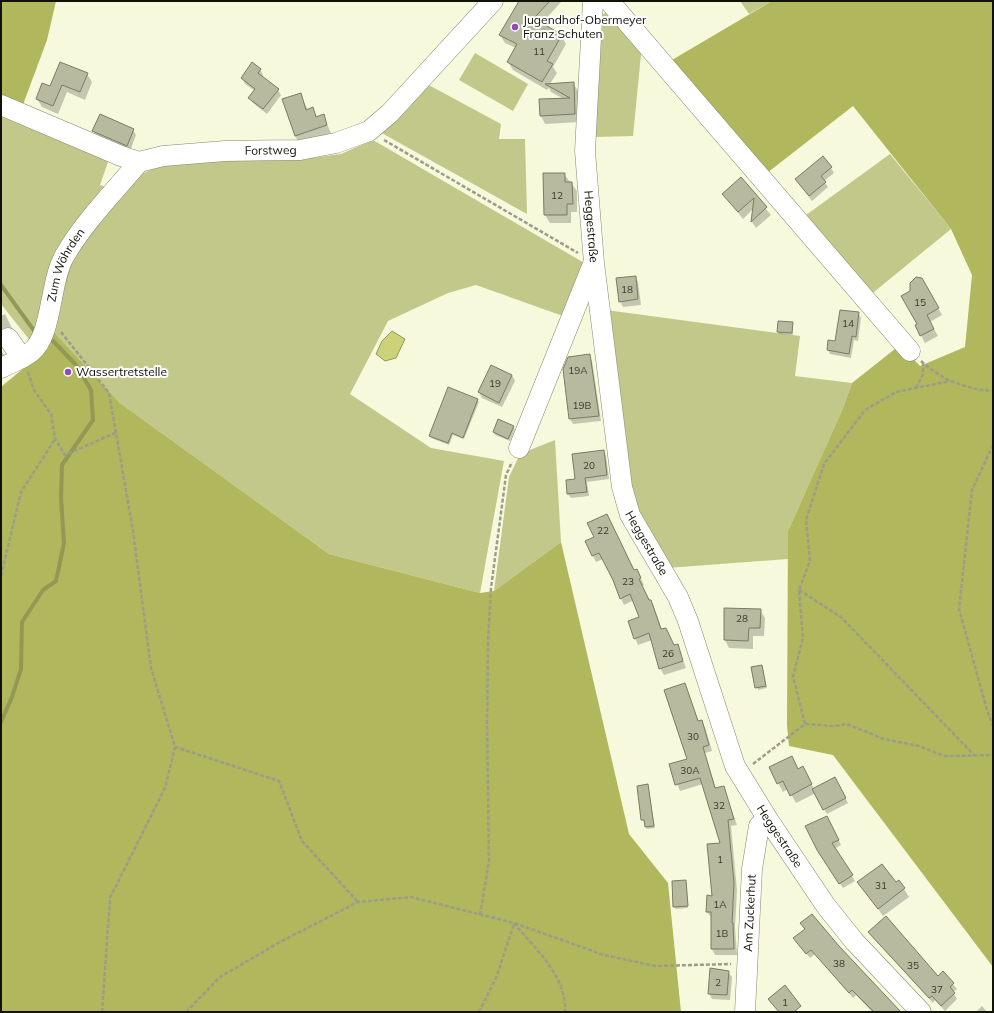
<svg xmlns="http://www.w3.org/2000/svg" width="994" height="1013" font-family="Mulish,sans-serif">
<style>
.green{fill:#c2c889}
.forest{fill:#b0b75c}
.water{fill:#cbd277;stroke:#939855}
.shadow{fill:#0003}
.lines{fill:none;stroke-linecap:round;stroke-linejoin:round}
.stream{stroke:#939855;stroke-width:4}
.building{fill:#b7ba9f;stroke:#797c62}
.minor-casing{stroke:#85886e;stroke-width:21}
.path{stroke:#9b9d88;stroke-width:2.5;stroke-dasharray:4 2;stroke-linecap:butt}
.minor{stroke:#fff;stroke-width:20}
.poi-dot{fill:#904bbf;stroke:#fff;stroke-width:1.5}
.labels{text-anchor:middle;stroke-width:4;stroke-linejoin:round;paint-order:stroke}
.number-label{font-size:10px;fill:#3a3b2d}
.poi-label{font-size:12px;fill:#101107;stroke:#fff;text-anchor:start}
.street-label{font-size:12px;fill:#101107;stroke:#fff}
</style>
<rect width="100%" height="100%" fill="#f6f9dc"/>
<g class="green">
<path d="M 740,1 L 772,1 L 749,14 Z"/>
<path d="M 609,11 L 642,44 L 633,136 L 595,137 L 603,14 Z"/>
<path d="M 475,53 L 528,84 L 513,111 L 459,80 Z"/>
<path d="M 425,83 L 501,124 L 499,139 L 525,139 L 527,214 L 378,131 Z"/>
<path d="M 1,113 L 109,159 L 100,185 L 108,188 L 41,315 L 32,343 L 1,304 Z"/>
<path d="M 373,140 L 586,264 L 563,316 L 476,285 L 448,293 L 388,321 L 350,394 L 431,448 L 504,461 L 480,593 L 329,554 L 120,403 L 51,329 L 62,280 L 78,249 L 137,176 L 155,168 L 169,164 L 226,159 L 298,160 L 341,154 Z"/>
<path d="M 890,154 L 951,229 L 869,296 L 802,218 Z"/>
<path d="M 606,310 L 800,336 L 795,376 L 852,383 L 843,408 L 788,531 L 788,559 L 667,568 L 634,502 Z"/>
<path d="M 555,440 L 561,542 L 494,591 L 509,477 L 520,454 Z"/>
</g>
<g class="forest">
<path d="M 1,1 L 56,1 L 47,40 L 21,110 L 1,102 Z"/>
<path d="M 772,1 L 993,1 L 993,967 L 833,755 L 789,746 L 787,725 L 788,531 L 843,408 L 852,383 L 900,345 L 920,366 L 965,347 L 972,275 L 951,229 L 853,106 L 767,173 L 672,60 Z"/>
<path d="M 51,329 L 120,403 L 329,554 L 480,593 L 494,591 L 561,542 L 629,834 L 668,883 L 681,1012 L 1,1012 L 1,387 L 48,348 Z"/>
</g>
<path class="water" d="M 392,331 L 405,339 L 396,358 L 385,361 L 376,354 L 382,341 Z"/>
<g class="shadow">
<path d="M 521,1 L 562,1 L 541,24 L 561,35 L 566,44 L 553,67 L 557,73 L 550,84 L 573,83 L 578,91 L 580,122 L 545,124 L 541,116 L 564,99 L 551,92 L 549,88 L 547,90 L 513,70 L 508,62 L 516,48 L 505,43 L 500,35 Z"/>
<path d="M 260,69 L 263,75 L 262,77 L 278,90 L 281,95 L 267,114 L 253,103 L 250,98 L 255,91 L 245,84 L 242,78 Z"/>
<path d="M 87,74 L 92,82 L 85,100 L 67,92 L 58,114 L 42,107 L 37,99 L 51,87 Z"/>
<path d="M 300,94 L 308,110 L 313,109 L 318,118 L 323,116 L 331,133 L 300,144 L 295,136 Z"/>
<path d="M 133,130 L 136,135 L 130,151 L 97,137 L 94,131 Z"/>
<path d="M 831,168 L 834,173 L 824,181 L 828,187 L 812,201 L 796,179 Z"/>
<path d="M 564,174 L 577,191 L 577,212 L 571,212 L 571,223 L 550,223 L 545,215 Z"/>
<path d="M 741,179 L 771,215 L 756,228 L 752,222 L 753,209 L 743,219 L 723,194 Z"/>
<path d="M 635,277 L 638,282 L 641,305 L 623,307 L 620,301 Z"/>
<path d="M 923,281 L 942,315 L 930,322 L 938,336 L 925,343 L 916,326 L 918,325 L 911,292 Z"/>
<path d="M 858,313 L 861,318 L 858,341 L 854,340 L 851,358 L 830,354 L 828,350 L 836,342 Z"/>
<path d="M 5,314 L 15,334 L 1,340 L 1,316 Z"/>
<path d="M 792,323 L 793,335 L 779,334 L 778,332 Z"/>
<path d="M 1,343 L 2,352 L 9,362 L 1,367 Z"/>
<path d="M 589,355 L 592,361 L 601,421 L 573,424 L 570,419 Z"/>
<path d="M 512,375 L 515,381 L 502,407 L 482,398 L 479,392 Z"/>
<path d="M 477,400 L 479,402 L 464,439 L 453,435 L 449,445 L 431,438 L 430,436 Z"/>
<path d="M 499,420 L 513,427 L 515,429 L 510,441 L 495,435 L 494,432 Z"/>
<path d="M 603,451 L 606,456 L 609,479 L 587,482 L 589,496 L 571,498 L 568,494 L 576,480 Z"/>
<path d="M 586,542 L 640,577 L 644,585 L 642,586 L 654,607 L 662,630 L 674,646 L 677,645 L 686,668 L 664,675 L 660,668 L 652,640 L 638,645 L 635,638 L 640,618 L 634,600 L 624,605 L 603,559 L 596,562 Z"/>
<path d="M 760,610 L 765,618 L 764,636 L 753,636 L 753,649 L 729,648 L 725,640 Z"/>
<path d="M 762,666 L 767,688 L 758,690 L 753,668 Z"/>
<path d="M 685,684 L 699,722 L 701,721 L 705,727 L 712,751 L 705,753 L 716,789 L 723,787 L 737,825 L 731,826 L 737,890 L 735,927 L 737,955 L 715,955 L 712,949 L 712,918 L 707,912 L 713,897 L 721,844 L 703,784 L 680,791 L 670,765 L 688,760 Z"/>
<path d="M 770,768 L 798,770 L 808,776 L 814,789 L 835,778 L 848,803 L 827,814 L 816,793 L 796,803 L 788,789 L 783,792 Z"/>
<path d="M 648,787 L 655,828 L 647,829 L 645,822 L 642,820 Z"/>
<path d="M 830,822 L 841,845 L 834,849 L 855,881 L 843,888 L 821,856 Z"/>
<path d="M 899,881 L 909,897 L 883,916 L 859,882 L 896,884 Z"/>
<path d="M 686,882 L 688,908 L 676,909 L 674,907 Z"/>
<path d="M 869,933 L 937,977 L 943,972 L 957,989 L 953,992 L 957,999 L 945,1011 L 935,1000 L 933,1003 Z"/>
<path d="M 798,943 L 838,947 L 899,1012 L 872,1012 L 856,995 L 853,998 L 815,954 L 810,958 Z"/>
<path d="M 728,972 L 732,977 L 730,1000 L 712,999 L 709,993 Z"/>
<path d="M 982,1006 L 987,1012 L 976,1012 Z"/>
</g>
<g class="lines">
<g class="stream">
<path d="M 1,285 L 35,332"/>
<path d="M 1,722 L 12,697 L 21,669 L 22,622 L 43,590 L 56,581 L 64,543 L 61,498 L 62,465 L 93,420 L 91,390 L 76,365 L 53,341"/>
</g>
</g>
<g class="building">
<path d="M 519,1 L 550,1 L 534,18 L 562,35 L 547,61 L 553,64 L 542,82 L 507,62 L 517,44 L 499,35 Z"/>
<path d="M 60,62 L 88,73 L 80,92 L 62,85 L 53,106 L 36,99 L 42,83 L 50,86 Z"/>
<path d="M 252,62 L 261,69 L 258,73 L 279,89 L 263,109 L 248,98 L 255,89 L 241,78 Z"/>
<path d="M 574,82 L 575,114 L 540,116 L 539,99 L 570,98 L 545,84 Z"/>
<path d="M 301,93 L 306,110 L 313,107 L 316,117 L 324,114 L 327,125 L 295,136 L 282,99 Z"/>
<path d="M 100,114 L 134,129 L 127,146 L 92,131 Z"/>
<path d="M 823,156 L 832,167 L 821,176 L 826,182 L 809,196 L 795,179 Z"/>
<path d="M 543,173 L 565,173 L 565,182 L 572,182 L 573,204 L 567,204 L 567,215 L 544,215 Z"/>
<path d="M 741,177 L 767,207 L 751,222 L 754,198 L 738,212 L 722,194 Z"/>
<path d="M 636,276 L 638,299 L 619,302 L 616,278 Z"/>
<path d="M 916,277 L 922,278 L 939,308 L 927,315 L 934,329 L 920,336 L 915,325 L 917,324 L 901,296 L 910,291 L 910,283 Z"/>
<path d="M 840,310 L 859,312 L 856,337 L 852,336 L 849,354 L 827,350 L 828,340 L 835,341 Z"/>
<path d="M 778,321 L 793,322 L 792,333 L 777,332 Z"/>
<path d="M 590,354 L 599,416 L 569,419 L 563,369 L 568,357 Z"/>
<path d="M 491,365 L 512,375 L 499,403 L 478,392 Z"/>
<path d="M 448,387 L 478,399 L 463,438 L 452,433 L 448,443 L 429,436 Z"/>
<path d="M 498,419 L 514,426 L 508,439 L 493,432 Z"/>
<path d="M 604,450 L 607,475 L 585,478 L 587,492 L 567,494 L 566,480 L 575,479 L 572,454 Z"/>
<path d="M 607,514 L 634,570 L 637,569 L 641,578 L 639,579 L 649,600 L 651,600 L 661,629 L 666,628 L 674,645 L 678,644 L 683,661 L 659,669 L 649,633 L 634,639 L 628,621 L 639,617 L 630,594 L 620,599 L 613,580 L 599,553 L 592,556 L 585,541 L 594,537 L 587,523 Z"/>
<path d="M 724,608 L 761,609 L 760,628 L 749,628 L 748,641 L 724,640 Z"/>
<path d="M 762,665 L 766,686 L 755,688 L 751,667 Z"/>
<path d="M 685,683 L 698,721 L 702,720 L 709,745 L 703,747 L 715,788 L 724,786 L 734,819 L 728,820 L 734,883 L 732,923 L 733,923 L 734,949 L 711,949 L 711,912 L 706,912 L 707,895 L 712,896 L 707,844 L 720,843 L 700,778 L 675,785 L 669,764 L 687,759 L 664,690 Z"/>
<path d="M 792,756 L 798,769 L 803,766 L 812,784 L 790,796 L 783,781 L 777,784 L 769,767 Z"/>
<path d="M 835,777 L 846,798 L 823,810 L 812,789 Z"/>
<path d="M 648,784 L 654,826 L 645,827 L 644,820 L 641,820 L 637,786 Z"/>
<path d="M 827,816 L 839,840 L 832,843 L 853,875 L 839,884 L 817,850 L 805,826 Z"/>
<path d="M 882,864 L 896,882 L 899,880 L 905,888 L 878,909 L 857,882 Z"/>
<path d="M 686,880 L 688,906 L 673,907 L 672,881 Z"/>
<path d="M 812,914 L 839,946 L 901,1012 L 874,1012 L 852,990 L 849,993 L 811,950 L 806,954 L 793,938 L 805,929 L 800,923 Z"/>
<path d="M 886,916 L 938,976 L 943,971 L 954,983 L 950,987 L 955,993 L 941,1006 L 932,996 L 929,998 L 868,932 Z"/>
<path d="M 710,968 L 729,971 L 727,995 L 708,994 Z"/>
<path d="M 785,985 L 801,1006 L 794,1012 L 779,1012 L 768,999 Z"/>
</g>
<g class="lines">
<defs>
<g id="minor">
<path id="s1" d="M 593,1 L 585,151 L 594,263 L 622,487 L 630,515 L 678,597 L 688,621 L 735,766 L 767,818 L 826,906 L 854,941 L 921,1012"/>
<path d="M 609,1 L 910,351"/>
<path id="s2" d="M 1,105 L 121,156 L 139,162 L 163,156 L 225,151 L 300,150 L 336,143 L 369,131 L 390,113 L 493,1"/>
<path d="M 8,338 L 22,358"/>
<path id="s3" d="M 1,368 C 11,363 22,359 31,352 C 53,335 49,282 65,255 C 85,221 114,192 139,162"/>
<path d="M 519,448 L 593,264"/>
<path id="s4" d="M 745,1012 L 752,869 L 759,826 L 767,818"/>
</g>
</defs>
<use href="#minor" class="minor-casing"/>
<g class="path">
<path d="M 384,140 L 578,253"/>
<path d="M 61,332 L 109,393 L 133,531 L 151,668 L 175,747 L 279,781 L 302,841 L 358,902"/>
<path d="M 921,361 C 942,380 965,389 993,391"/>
<path d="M 28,372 L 34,390 L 51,414 L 55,439 L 65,455 L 115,433"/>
<path d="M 916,388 L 923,374 L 923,364"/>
<path d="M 993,445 L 972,490 L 959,609 L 987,710 L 993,726"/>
<path d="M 1,576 L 21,492 L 55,439"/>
<path d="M 799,590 L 841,617 L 975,756"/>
<path d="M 805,724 L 793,677 L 803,638 L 799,590 L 810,561 L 806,520 L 824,464 L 865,410 L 896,392 L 950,381"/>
<path d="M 753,764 L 805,724 L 834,726 L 847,724 L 884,739 L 919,746 L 944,756 L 993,755"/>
<path d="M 480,915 L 489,861 L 487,723 L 488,643 L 491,588 L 506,475 L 512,462"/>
<path d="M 514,923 C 535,949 567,976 565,1012"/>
<path d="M 102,1012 L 110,898 L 165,788 L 175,747"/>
<path d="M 186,1012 L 220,977 L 280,942 L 358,902 L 411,897 L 514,923 L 604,955 L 655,966 L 731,964"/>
<path d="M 479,1012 L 496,978 L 514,924"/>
</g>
<use href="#minor" class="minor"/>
</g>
<g class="poi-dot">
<circle cx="515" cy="27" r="4"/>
<circle cx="68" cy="372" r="4"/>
</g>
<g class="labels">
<g class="number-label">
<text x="539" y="55">11</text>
<text x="557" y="199">12</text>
<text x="627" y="293">18</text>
<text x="920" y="306">15</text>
<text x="848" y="327">14</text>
<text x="578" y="374">19A</text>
<text x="495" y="387">19</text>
<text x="582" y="409">19B</text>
<text x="589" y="469">20</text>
<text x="603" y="534">22</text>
<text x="628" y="585">23</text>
<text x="742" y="622">28</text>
<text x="668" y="657">26</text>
<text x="693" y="740">30</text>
<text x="690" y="774">30A</text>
<text x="719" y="809">32</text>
<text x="720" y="863">1</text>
<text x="881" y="889">31</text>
<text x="720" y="908">1A</text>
<text x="722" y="937">1B</text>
<text x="839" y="967">38</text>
<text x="913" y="969">35</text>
<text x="718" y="986">2</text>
<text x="937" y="993">37</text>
<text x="785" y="1006">1</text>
</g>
<g class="poi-label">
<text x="523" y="24">Jugendhof-Obermeyer<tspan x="523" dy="14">Franz Schuten</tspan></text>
<text x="76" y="376">Wassertretstelle</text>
</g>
<g class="street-label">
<text dy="4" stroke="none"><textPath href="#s2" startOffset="282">Forstweg</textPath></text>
<text dy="4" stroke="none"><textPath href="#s1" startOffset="226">Heggestraße</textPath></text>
<text dy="4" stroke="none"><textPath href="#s3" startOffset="129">Zum Wöhrden</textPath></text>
<text dy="4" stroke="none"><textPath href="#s1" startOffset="550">Heggestraße</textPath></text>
<text dy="4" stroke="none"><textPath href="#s1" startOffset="874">Heggestraße</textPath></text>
<text dy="4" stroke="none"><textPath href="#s4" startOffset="99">Am Zuckerhut</textPath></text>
</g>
</g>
<rect width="994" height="1013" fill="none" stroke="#101107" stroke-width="4"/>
</svg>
